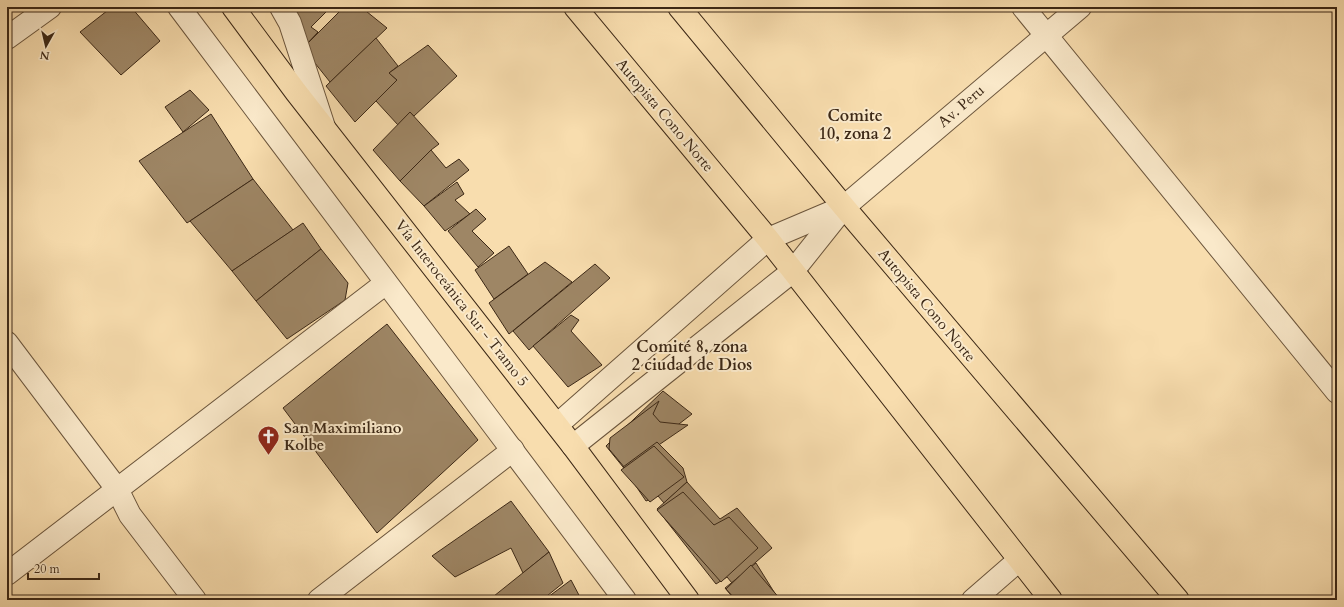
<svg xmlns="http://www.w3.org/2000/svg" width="1344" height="607" font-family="Cardo,serif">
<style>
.building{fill:#9e8665;stroke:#3c2816}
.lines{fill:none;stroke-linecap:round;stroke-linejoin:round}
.minor-casing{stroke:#6b553c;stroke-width:24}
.major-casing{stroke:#3c2816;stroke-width:24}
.highway-casing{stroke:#3c2816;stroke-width:24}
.minor{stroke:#fae9ca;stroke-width:22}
.major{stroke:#f8ddae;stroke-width:22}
.highway{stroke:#f8ddae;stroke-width:22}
.labels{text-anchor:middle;stroke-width:4;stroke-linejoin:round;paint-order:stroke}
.street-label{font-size:15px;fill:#3c2816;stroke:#fae9ca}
.poi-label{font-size:15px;font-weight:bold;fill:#3c2816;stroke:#fae9ca;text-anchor:start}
.neighbourhood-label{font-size:16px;font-weight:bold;fill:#3c2816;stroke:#fae9ca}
</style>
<rect width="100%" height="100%" fill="#f8ddae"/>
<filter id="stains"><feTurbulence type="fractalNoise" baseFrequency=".005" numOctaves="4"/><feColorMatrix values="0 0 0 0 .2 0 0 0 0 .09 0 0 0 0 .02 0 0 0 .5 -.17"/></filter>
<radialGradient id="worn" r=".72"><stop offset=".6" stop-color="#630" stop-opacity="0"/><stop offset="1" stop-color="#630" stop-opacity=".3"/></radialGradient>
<g class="building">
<path d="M 112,7 L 131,7 L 160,41 L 121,75 L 80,32 Z"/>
<path d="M 286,7 L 322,7 L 326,12 L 311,27 L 318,32 L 303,48 Z"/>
<path d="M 344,7 L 361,7 L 387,28 L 330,82 L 303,48 Z"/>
<path d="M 376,38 L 398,66 L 389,73 L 397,80 L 355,122 L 326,86 Z"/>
<path d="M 428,45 L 457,76 L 414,116 L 410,112 L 398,125 L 376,101 L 397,80 L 389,73 Z"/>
<path d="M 190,90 L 209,110 L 183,132 L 165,107 Z"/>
<path d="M 410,112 L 439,144 L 431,150 L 400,181 L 373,150 Z"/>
<path d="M 211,114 L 253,179 L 187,223 L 139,161 Z"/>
<path d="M 431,150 L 446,168 L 459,159 L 469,170 L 424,206 L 400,181 Z"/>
<path d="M 253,179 L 293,230 L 232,271 L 190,221 Z"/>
<path d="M 457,182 L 464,194 L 455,200 L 470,214 L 445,231 L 424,206 Z"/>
<path d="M 476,209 L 486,219 L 472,231 L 494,253 L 478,267 L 448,231 Z"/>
<path d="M 303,223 L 321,249 L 256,301 L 232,271 Z"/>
<path d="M 509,246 L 528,274 L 494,299 L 475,270 Z"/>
<path d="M 321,249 L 348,283 L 345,300 L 287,339 L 256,301 Z"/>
<path d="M 545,262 L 572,282 L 509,334 L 489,303 Z"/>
<path d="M 595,264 L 610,278 L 529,350 L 513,331 Z"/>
<path d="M 571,315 L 579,320 L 571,331 L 602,365 L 568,387 L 533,346 Z"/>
<path d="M 387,324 L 478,440 L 377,533 L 283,408 Z"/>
<path d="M 663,391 L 692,414 L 623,467 L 606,446 Z"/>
<path d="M 659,401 L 653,414 L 660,422 L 688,425 L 625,468 L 609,449 L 610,438 Z"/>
<path d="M 657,442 L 683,468 L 687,482 L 664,503 L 658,496 L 646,501 L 623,467 Z"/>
<path d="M 654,446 L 684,477 L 650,502 L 621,470 Z"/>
<path d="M 687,482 L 720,519 L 737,508 L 772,548 L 732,583 L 727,577 L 716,584 L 657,509 Z"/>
<path d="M 683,492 L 714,525 L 729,517 L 758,548 L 721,582 L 657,510 Z"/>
<path d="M 511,501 L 549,552 L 523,573 L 511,548 L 455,577 L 432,556 Z"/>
<path d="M 549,552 L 563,583 L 542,600 L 489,600 Z"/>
<path d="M 756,563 L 779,600 L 735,600 L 725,588 Z"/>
<path d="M 751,565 L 781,600 L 736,600 L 726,589 Z"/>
<path d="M 571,580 L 581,599 L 580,600 L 544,600 Z"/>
</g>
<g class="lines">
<defs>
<g id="minor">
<path d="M 179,7 L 625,600"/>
<path d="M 281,7 L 290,23 L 324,127"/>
<path d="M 1023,7 L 1337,392"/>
<path d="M 7,38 L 50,7"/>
<path d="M 7,343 L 117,489 L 130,515 L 195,600"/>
<path d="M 557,425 L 768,239 L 841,208"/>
<path d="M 573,446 L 793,271 L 844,207 L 1080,7"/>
<path d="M 7,574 L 386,283"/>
<path d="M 319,600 L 513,450"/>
<path d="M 973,600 L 1019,560"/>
</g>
<g id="major">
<path d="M 575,7 L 768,239 L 1051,600"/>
<path d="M 679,7 L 844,207 L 1178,600"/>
</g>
<path id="highway" d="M 233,7 L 296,92 L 573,446 L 688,600"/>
</defs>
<use href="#minor" class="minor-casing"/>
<use href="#major" class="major-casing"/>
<use href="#highway" class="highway-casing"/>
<use href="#minor" class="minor"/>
<use href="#major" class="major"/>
<use href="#highway" class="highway"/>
</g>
<defs>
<symbol id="church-pin" viewBox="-11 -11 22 30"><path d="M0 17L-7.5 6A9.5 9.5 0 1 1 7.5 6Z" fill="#8f2418" stroke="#fae9ca"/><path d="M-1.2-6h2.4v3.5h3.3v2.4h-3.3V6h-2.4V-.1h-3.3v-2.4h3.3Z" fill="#fff"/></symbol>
</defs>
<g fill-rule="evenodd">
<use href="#church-pin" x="256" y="424" width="25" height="34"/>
</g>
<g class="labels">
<g class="street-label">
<text transform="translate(961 106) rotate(-41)" y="5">Av. Peru</text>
<text transform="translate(665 115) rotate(50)" y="5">Autopista Cono Norte</text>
<text transform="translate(462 303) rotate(52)" y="5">Vía Interoceánica Sur - Tramo 5</text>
<text transform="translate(927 305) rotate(50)" y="5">Autopista Cono Norte</text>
</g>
<g class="poi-label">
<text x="284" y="433">San Maximiliano<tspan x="284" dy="17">Kolbe</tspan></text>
</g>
<g class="neighbourhood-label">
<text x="855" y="121">Comite<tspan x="855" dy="18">10, zona 2</tspan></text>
<text x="692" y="352">Comité 8, zona<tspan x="692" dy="18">2 ciudad de Dios</tspan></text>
</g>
</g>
<rect width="1344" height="607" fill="none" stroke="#f8ddae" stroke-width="24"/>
<rect x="8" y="8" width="1328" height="591" fill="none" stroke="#3c2816" stroke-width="2"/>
<rect x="12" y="12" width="1320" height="583" fill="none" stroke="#3c2816"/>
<g transform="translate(46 46) rotate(188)" stroke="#fae9ca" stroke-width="3" paint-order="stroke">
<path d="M0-3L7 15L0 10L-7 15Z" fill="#3c2816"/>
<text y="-6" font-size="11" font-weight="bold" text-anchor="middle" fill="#3c2816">N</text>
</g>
<path d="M28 573v6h71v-6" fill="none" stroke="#3c2816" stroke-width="2"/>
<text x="34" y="573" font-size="12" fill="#3c2816" stroke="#fae9ca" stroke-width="3" paint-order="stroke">20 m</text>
<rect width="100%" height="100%" filter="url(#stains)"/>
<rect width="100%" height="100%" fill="url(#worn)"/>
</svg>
